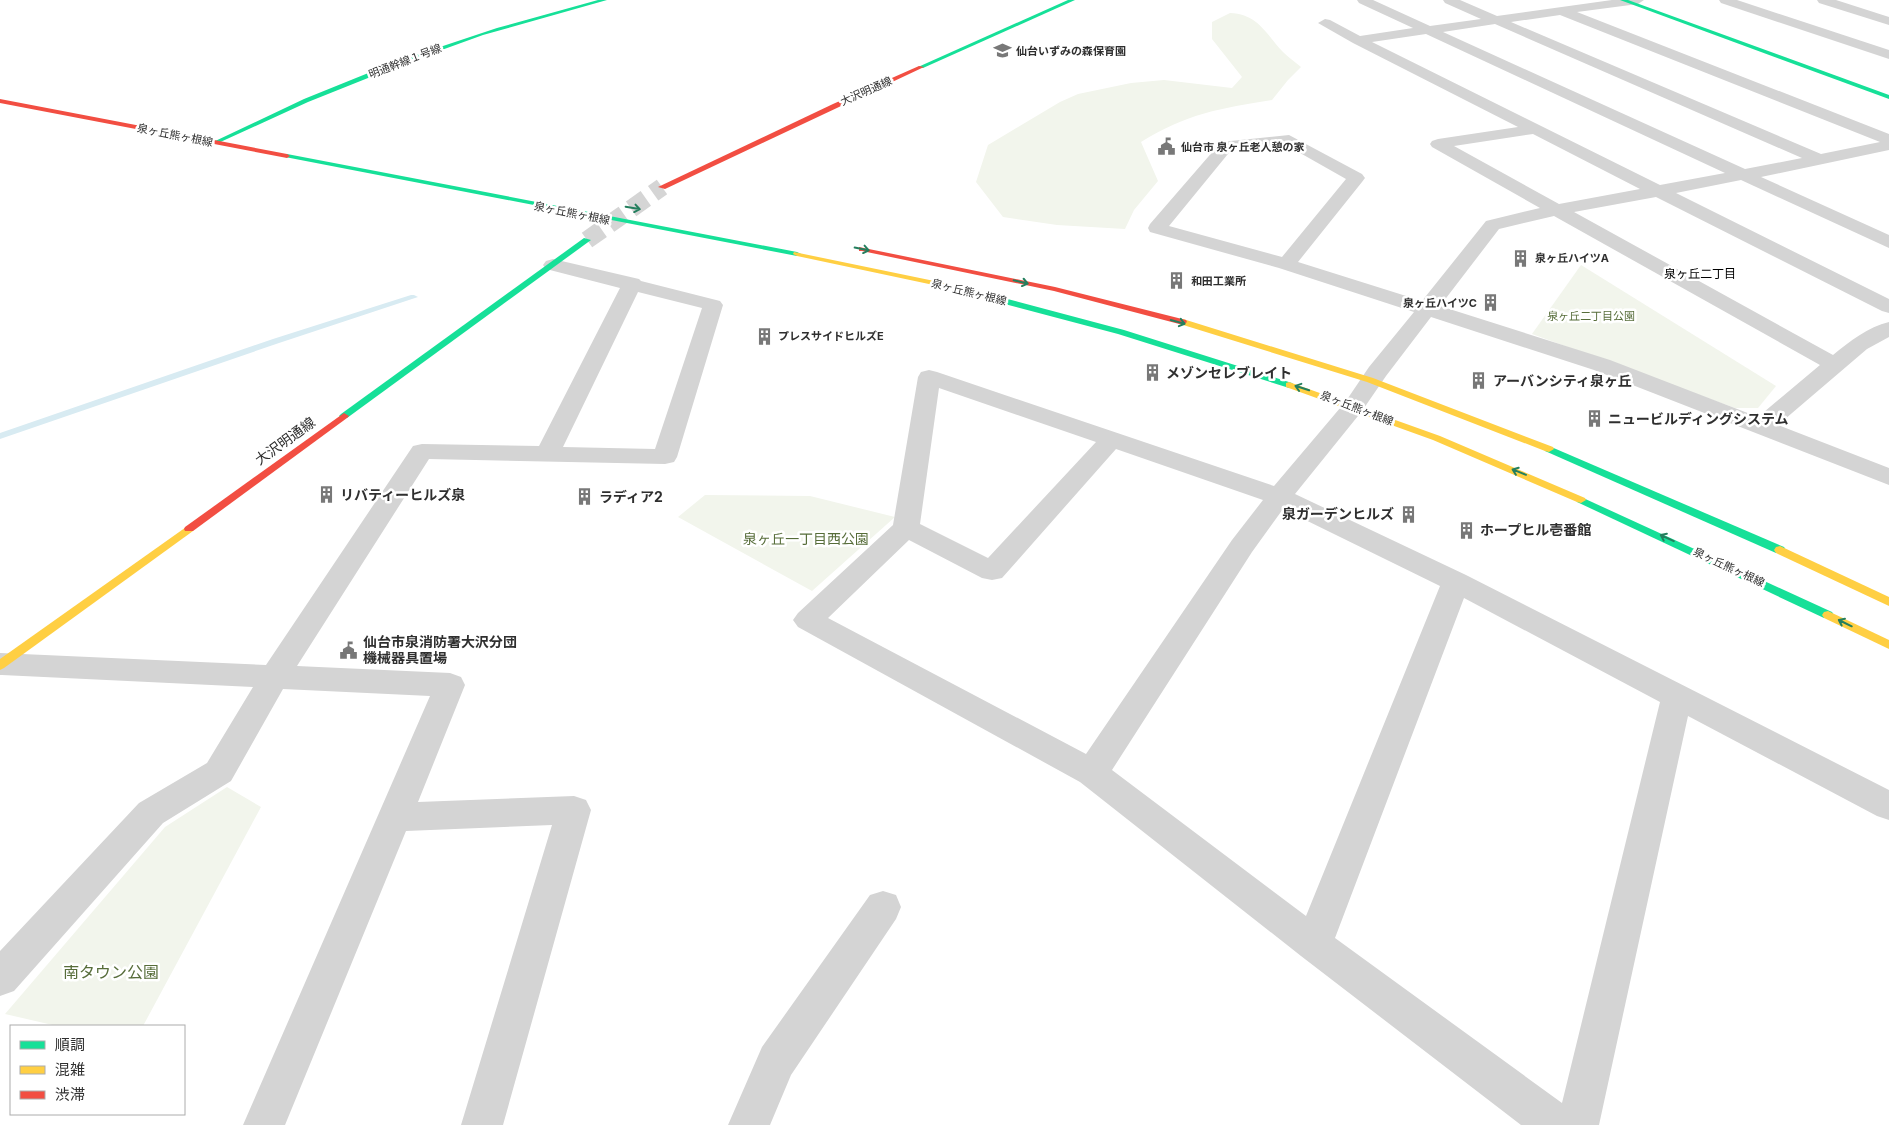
<svg xmlns="http://www.w3.org/2000/svg" width="1889" height="1125" font-family="Inter,'Noto Sans JP',sans-serif">
<style>
.green{fill:#f2f5ec}
.lines{fill:none;stroke-linecap:round;stroke-linejoin:round}
.stream{fill:#d8ebf2;fill-rule:evenodd}
.secondary-tunnel{stroke:#d5d5d5;stroke-width:18;stroke-dasharray:18 9;stroke-linecap:butt}
.street{fill:#d4d4d4;fill-rule:evenodd}
.fast{fill:#16e098;fill-rule:evenodd}
.slow{fill:#ffcf43;fill-rule:evenodd}
.jam{fill:#f24e42;fill-rule:evenodd}
.oneway{stroke:#247f5e}
.labels{text-anchor:middle;stroke-width:5;stroke-linejoin:round;paint-order:stroke}
.far-poi-label{font-size:11px;font-weight:bold;fill:#2f2f2f;stroke:#fff;text-anchor:start}
.far-street-label{font-size:11px;fill:#2f2f2f;stroke:#fff}
.far-park-label{font-size:11px;fill:#576d3a;stroke:#fff}
.far-neighbourhood-label{font-size:12px;fill:#000;stroke:#fff}
.poi-label{font-size:14px;font-weight:bold;fill:#2f2f2f;stroke:#fff;text-anchor:start}
.street-label{font-size:14px;fill:#2f2f2f;stroke:#fff}
.park-label{font-size:14px;fill:#576d3a;stroke:#fff}
.near-park-label{font-size:16px;fill:#576d3a;stroke:#fff}
</style>
<rect width="100%" height="100%" fill="#fff"/>
<g class="green">
<path d="M 1230,13 C 1258,14 1266,34 1283,52 C 1288,57 1295,62 1301,67 L 1288,80 L 1272,100 C 1221,108 1186,114 1141,142 L 1158,181 L 1134,210 L 1125,229 L 1057,225 L 1003,217 L 976,182 L 988,145 L 1060,102 L 1078,94 L 1131,83 L 1164,80 L 1232,88 L 1242,77 L 1212,39 L 1212,22 Z"/>
<path d="M 1581,265 L 1776,386 L 1758,408 L 1735,408 L 1532,334 Z"/>
<path d="M 705,495 L 810,496 L 895,517 L 812,591 L 678,517 Z"/>
<path d="M 227,787 L 261,807 L 143,1026 L 57,1026 L 5,1014 L 165,827 Z"/>
</g>
<g class="lines">
<path class="stream" d="M 411,295 L 414,295 L 418,297 L 279,343 L 0,439 L 0,433 L 273,339 Z"/>
<path class="secondary-tunnel" d="M 587,240 L 662,187"/>
<g class="street">
<path d="M 1357,0 L 1373,0 L 1430,26 L 1481,19 L 1445,3 L 1443,0 L 1460,0 L 1497,16 L 1612,0 L 1644,0 L 1638,4 L 1577,12 L 1889,134 L 1889,150 L 1761,177 L 1889,235 L 1889,248 L 1741,180 L 1676,193 L 1889,299 L 1889,313 L 1882,311 L 1656,197 L 1574,212 L 1833,355 C 1850,341 1868,327 1889,322 L 1889,337 L 1867,349 L 1778,425 L 1889,468 L 1889,485 L 1594,370 L 1431,317 L 1386,376 L 1362,411 L 1295,494 L 1466,575 L 1889,790 L 1889,820 L 1877,816 L 1688,716 L 1599,1125 L 1521,1125 L 1301,956 L 1080,782 L 798,627 L 793,620 L 798,613 L 893,525 L 918,377 L 921,372 L 929,370 L 937,372 L 1274,486 L 1346,401 L 1369,367 L 1414,312 L 1279,268 L 1150,232 L 1148,228 L 1150,224 L 1221,142 L 1289,135 L 1362,174 L 1365,178 L 1362,182 L 1298,262 L 1422,301 L 1486,221 L 1540,208 L 1432,147 L 1430,144 L 1432,141 L 1438,139 L 1518,127 L 1353,43 L 1318,23 L 1325,19 L 1330,20 L 1360,36 L 1413,28 L 1359,3 ZM 1560,15 L 1880,142 L 1821,154 L 1511,22 ZM 1495,24 L 1802,158 L 1745,169 L 1443,32 ZM 1426,34 L 1725,173 L 1660,185 L 1372,42 ZM 1533,134 L 1640,189 L 1559,204 L 1454,146 ZM 1286,145 L 1346,179 L 1282,257 L 1169,226 L 1232,149 ZM 1554,216 L 1820,365 L 1758,417 L 1610,360 L 1440,306 L 1499,229 ZM 939,388 L 1096,442 L 988,558 L 920,524 ZM 1116,449 L 1263,500 L 1232,540 L 1086,754 L 828,618 L 909,540 L 982,578 L 992,580 L 1002,578 ZM 1283,509 L 1440,586 L 1306,916 L 1112,770 L 1252,552 ZM 1464,598 L 1660,702 L 1562,1103 L 1335,938 Z"/>
<path d="M 1719,0 L 1737,0 L 1889,50 L 1889,59 L 1721,3 Z"/>
<path d="M 1817,0 L 1836,0 L 1889,17 L 1889,25 L 1819,3 Z"/>
<path d="M 553,259 L 639,279 L 641,281 L 720,301 L 723,305 L 677,457 L 674,462 L 665,464 L 429,459 L 297,666 L 450,673 L 461,677 L 465,685 L 418,802 L 574,796 L 586,800 L 591,810 L 503,1125 L 461,1125 L 552,825 L 406,831 L 285,1125 L 243,1125 L 430,696 L 283,689 L 231,781 L 163,823 L 14,991 L 0,996 L 0,951 L 139,803 L 207,763 L 253,687 L 2,675 L 0,675 L 0,653 L 266,665 L 413,446 L 422,444 L 539,446 L 620,288 L 546,269 L 543,265 L 546,261 ZM 638,292 L 702,308 L 655,449 L 563,447 Z"/>
<path d="M 883,891 L 896,895 L 901,907 L 896,919 L 791,1075 L 770,1125 L 728,1125 L 762,1047 L 870,895 Z"/>
</g>
<g class="fast">
<path d="M 598,0 L 607,0 L 483,35 L 403,64 L 308,102 L 216,144 L 211,143 L 304,99 L 398,61 L 497,28 Z"/>
<path d="M 1068,0 L 1075,0 L 923,68 L 918,67 Z"/>
<path d="M 1620,0 L 1628,0 L 1889,95 L 1889,99 Z"/>
<path d="M 287,154 L 797,252 L 801,254 L 797,256 L 285,157 L 285,155 Z"/>
<path d="M 584,238 L 591,240 L 347,418 L 341,418 L 339,416 L 341,414 Z"/>
<path d="M 1000,297 L 1124,330 L 1292,383 L 1294,385 L 1289,388 L 1286,387 L 1118,334 L 997,302 L 996,300 Z"/>
<path d="M 1549,446 L 1784,547 L 1786,550 L 1784,553 L 1776,553 L 1545,451 L 1544,449 Z"/>
<path d="M 1581,497 L 1832,612 L 1834,615 L 1832,618 L 1824,618 L 1577,502 L 1576,500 Z"/>
</g>
<g class="slow">
<path d="M 794,252 L 944,283 L 1004,300 L 1000,303 L 943,287 L 797,256 L 793,254 Z"/>
<path d="M 1183,319 L 1373,378 L 1553,447 L 1554,449 L 1549,452 L 1545,451 L 1367,382 L 1180,324 L 1180,320 Z"/>
<path d="M 1289,382 L 1440,436 L 1585,498 L 1586,500 L 1581,503 L 1577,502 L 1433,440 L 1286,387 L 1286,383 Z"/>
<path d="M 189,525 L 194,529 L 193,531 L 4,668 L 0,670 L 0,659 Z"/>
<path d="M 1780,546 L 1889,597 L 1889,606 L 1776,553 L 1774,550 L 1776,547 Z"/>
<path d="M 1828,611 L 1889,640 L 1889,649 L 1824,618 L 1822,615 L 1824,612 Z"/>
</g>
<g class="jam">
<path d="M 919,66 L 924,67 L 665,189 L 658,187 L 833,104 Z"/>
<path d="M 0,99 L 287,154 L 290,156 L 287,158 L 0,103 Z"/>
<path d="M 859,247 L 1055,287 L 1186,320 L 1187,322 L 1183,325 L 1054,291 L 862,251 L 859,251 Z"/>
<path d="M 344,413 L 349,416 L 347,418 L 193,531 L 185,531 L 184,529 L 185,527 Z"/>
</g>
</g>
<defs><path id="oneway-shaft" d="M-6 0H5M1.5-3L5.5 0L1.5 3" fill="none" stroke-width="1.6" stroke-linecap="round" stroke-linejoin="round" transform="scale(1.25)"/></defs>
<g class="oneway">
<use href="#oneway-shaft" transform="translate(633 208) rotate(10)"/>
<use href="#oneway-shaft" transform="translate(862 249) rotate(11)"/>
<use href="#oneway-shaft" transform="translate(1021 282) rotate(13)"/>
<use href="#oneway-shaft" transform="translate(1178 322) rotate(15)"/>
<use href="#oneway-shaft" transform="translate(1302 388) rotate(-162)"/>
<use href="#oneway-shaft" transform="translate(1519 472) rotate(-158)"/>
<use href="#oneway-shaft" transform="translate(1667 538) rotate(-155)"/>
<use href="#oneway-shaft" transform="translate(1845 623) rotate(-154)"/>
</g>
<defs>
<symbol id="school-bare" viewBox="-9 -9 18 18"><path d="M0-5L7-2L0 1L-7-2ZM-4 1L0 2.5L4 1V4Q0 6-4 4Z" fill="#787878" stroke="#fff" stroke-width="2.5" paint-order="stroke"/></symbol>
<symbol id="civic-bare" viewBox="-9 -9 18 18"><path d="M-.6-6.5H3V-4.5H.6V-3L4-1V1h2V6H-6V1h2V-1L-.6-3ZM-1.2 2.5V6h2.4V2.5Z" fill="#787878" stroke="#fff" stroke-width="2.5" paint-order="stroke"/></symbol>
<symbol id="building-bare" viewBox="-9 -9 18 18"><path d="M-4-6H4V6H1V3H-1V6H-4ZM-2.5-4.3h1.7v1.8h-1.7ZM.8-4.3h1.7v1.8H.8ZM-2.5-1h1.7V.8h-1.7ZM.8-1h1.7V.8H.8Z" fill="#787878" stroke="#fff" stroke-width="2.5" paint-order="stroke"/></symbol>
</defs>
<g fill-rule="evenodd">
<use href="#school-bare" x="990" y="38" width="25" height="25"/>
<use href="#civic-bare" x="1154" y="134" width="25" height="25"/>
<use href="#building-bare" x="1508" y="246" width="25" height="25"/>
<use href="#building-bare" x="1164" y="268" width="25" height="25"/>
<use href="#building-bare" x="1478" y="290" width="25" height="25"/>
<use href="#building-bare" x="752" y="324" width="25" height="25"/>
<use href="#building-bare" x="1140" y="360" width="25" height="25"/>
<use href="#building-bare" x="1466" y="368" width="25" height="25"/>
<use href="#building-bare" x="1582" y="406" width="25" height="25"/>
<use href="#building-bare" x="314" y="482" width="25" height="25"/>
<use href="#building-bare" x="572" y="484" width="25" height="25"/>
<use href="#building-bare" x="1396" y="502" width="25" height="25"/>
<use href="#building-bare" x="1454" y="518" width="25" height="25"/>
<use href="#civic-bare" x="336" y="638" width="25" height="25"/>
</g>
<g class="labels">
<g class="far-poi-label">
<text x="1016" y="55">仙台いずみの森保育園</text>
<text x="1181" y="151">仙台市 泉ヶ丘老人憩の家</text>
<text x="1535" y="262">泉ヶ丘ハイツA</text>
<text x="1191" y="285">和田工業所</text>
<text x="1477" y="307" text-anchor="end">泉ヶ丘ハイツC</text>
<text x="778" y="340">プレスサイドヒルズE</text>
</g>
<g class="far-street-label">
<text transform="translate(405 61) rotate(-21)" y="4">明通幹線１号線</text>
<text transform="translate(866 91) rotate(-24)" y="4">大沢明通線</text>
<text transform="translate(175 135) rotate(11)" y="4">泉ヶ丘熊ヶ根線</text>
<text transform="translate(572 213) rotate(11)" y="4">泉ヶ丘熊ヶ根線</text>
<text transform="translate(969 292) rotate(14)" y="4">泉ヶ丘熊ヶ根線</text>
<text transform="translate(1357 408) rotate(21)" y="4">泉ヶ丘熊ヶ根線</text>
<text transform="translate(1729 567) rotate(25)" y="4">泉ヶ丘熊ヶ根線</text>
</g>
<g class="far-park-label">
<text x="1591" y="320">泉ヶ丘二丁目公園</text>
</g>
<g class="far-neighbourhood-label">
<text x="1700" y="278">泉ヶ丘二丁目</text>
</g>
<g class="poi-label">
<text x="1166" y="378">メゾンセレブレイト</text>
<text x="1493" y="386">アーバンシティ泉ヶ丘</text>
<text x="1608" y="424">ニュービルディングシステム</text>
<text x="340" y="500">リバティーヒルズ泉</text>
<text x="599" y="502">ラディア2</text>
<text x="1394" y="519" text-anchor="end">泉ガーデンヒルズ</text>
<text x="1480" y="535">ホープヒル壱番館</text>
<text x="363" y="647">仙台市泉消防署大沢分団<tspan x="363" dy="16">機械器具置場</tspan></text>
</g>
<g class="street-label">
<text transform="translate(285 441) rotate(-36)" y="5">大沢明通線</text>
</g>
<g class="park-label">
<text x="806" y="544">泉ヶ丘一丁目西公園</text>
</g>
<g class="near-park-label">
<text x="111" y="978">南タウン公園</text>
</g>
</g>
<rect x="10" y="1025" width="175" height="90" fill="#ffffff" stroke="#acacac"/>
<rect x="20" y="1041" width="25" height="8" fill="#16e098" stroke="#acacac"/>
<text x="55" y="1050" font-size="15" fill="#2f2f2f">順調</text>
<rect x="20" y="1066" width="25" height="8" fill="#ffcf43" stroke="#acacac"/>
<text x="55" y="1075" font-size="15" fill="#2f2f2f">混雑</text>
<rect x="20" y="1091" width="25" height="8" fill="#f24e42" stroke="#acacac"/>
<text x="55" y="1100" font-size="15" fill="#2f2f2f">渋滞</text>
</svg>
